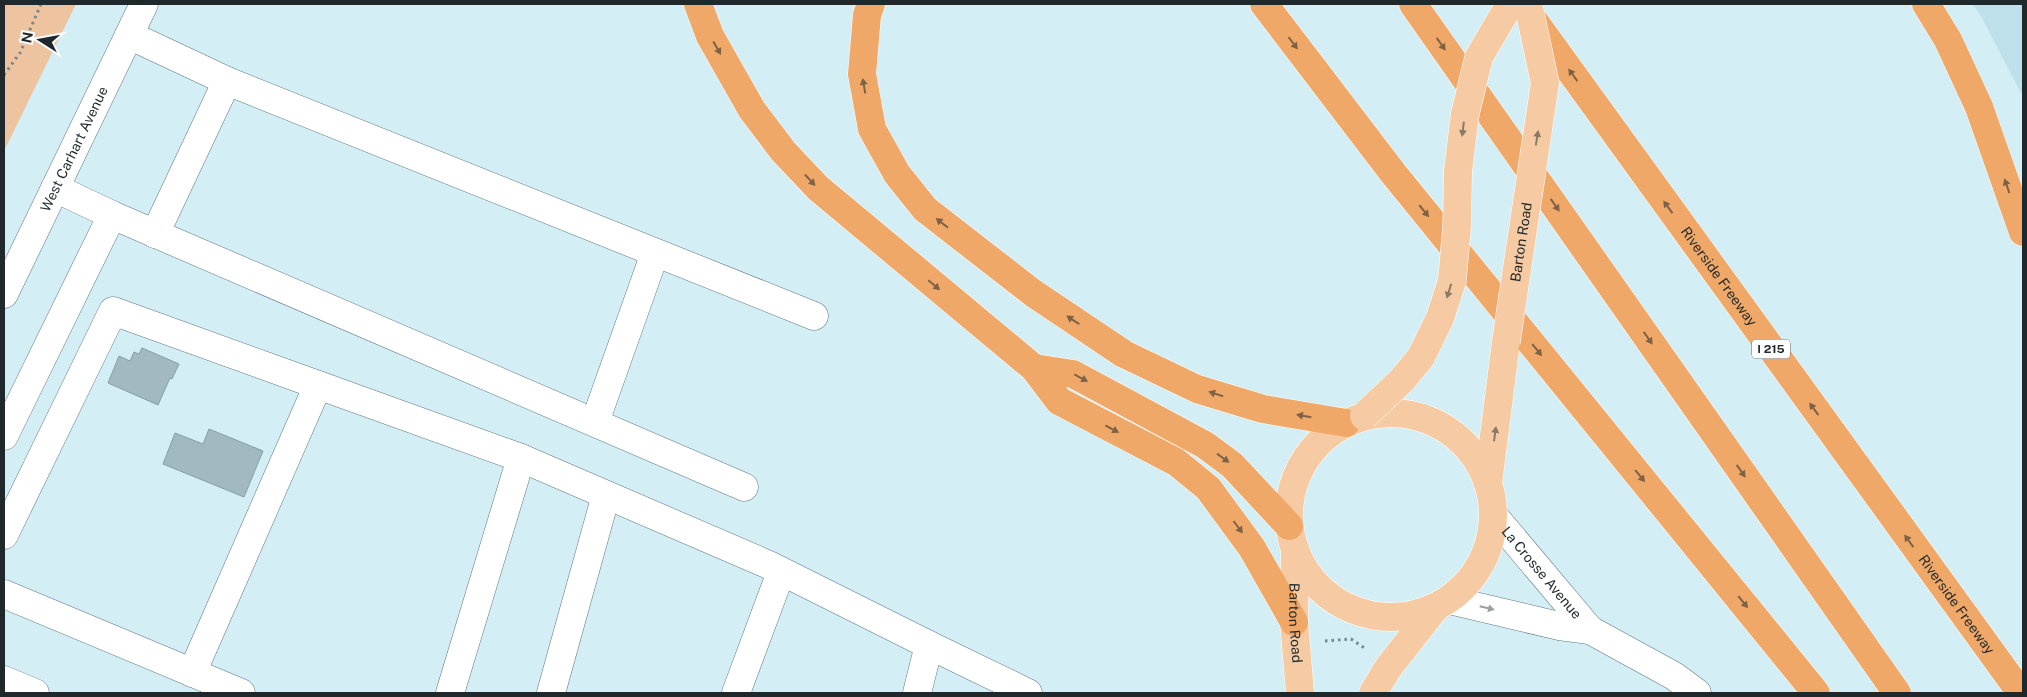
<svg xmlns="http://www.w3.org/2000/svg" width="2027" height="697" font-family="'Public Sans',sans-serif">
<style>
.built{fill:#bee0ea}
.green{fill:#eec39f}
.building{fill:#a1bac1;stroke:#869ea5}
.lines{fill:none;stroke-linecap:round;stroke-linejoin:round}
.minor-casing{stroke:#60787e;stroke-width:29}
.major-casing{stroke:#fff;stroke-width:29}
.highway-casing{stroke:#fff;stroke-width:29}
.path{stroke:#77898e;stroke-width:3;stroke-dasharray:2.5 4;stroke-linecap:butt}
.minor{stroke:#fff;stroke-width:28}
.major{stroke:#f6cba4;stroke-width:28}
.highway{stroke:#f0a868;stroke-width:28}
.major-bridge-casing{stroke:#fff;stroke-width:29;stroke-linecap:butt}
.major-bridge{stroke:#f6cba4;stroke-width:28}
.oneway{fill:#7d6247}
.oneway2{fill:#8a7a68}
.oneway3{fill:#9a9fa0}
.labels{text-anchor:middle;stroke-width:5;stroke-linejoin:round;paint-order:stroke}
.shield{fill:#fff;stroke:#62696b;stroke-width:1}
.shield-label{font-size:12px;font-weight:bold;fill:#1f292c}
.street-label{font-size:14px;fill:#1f292c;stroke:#fff}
</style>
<rect width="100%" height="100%" fill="#d4eef5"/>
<path class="built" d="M 1973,4 L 2023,4 L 2023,97 L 1982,18 Z"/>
<path class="green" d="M 4,4 L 76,4 L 4,151 Z"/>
<g class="building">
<path d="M 142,348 L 179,364 L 172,379 L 170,378 L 158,405 L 108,383 L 119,356 L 130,361 L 134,352 L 139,354 Z"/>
<path d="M 209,429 L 263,451 L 244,497 L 163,464 L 175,433 L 203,444 Z"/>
</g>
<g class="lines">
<defs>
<g id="minor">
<path d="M 129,35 L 227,81"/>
<path d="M 55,188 L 112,215"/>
<path d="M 155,234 L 227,81 L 814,316"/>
<path id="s1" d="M 4,294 L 144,4"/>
<path d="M 318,385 L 521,458 L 450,693"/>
<path d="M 595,422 L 655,253"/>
<path d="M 4,436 L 112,215 L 744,487"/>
<path d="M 521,458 L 769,565 L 929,645 L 917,693"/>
<path id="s2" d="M 1494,516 L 1590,630 L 1674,676 L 1697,693"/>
<path d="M 4,535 L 113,311 L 318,385 L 192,673"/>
<path d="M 4,594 L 241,693"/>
<path d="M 1449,600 L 1559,626 L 1590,630"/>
<path d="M 929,645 L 1028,693"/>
<path d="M 4,680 L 35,693"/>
<path d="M 551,693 L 606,495"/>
<path d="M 736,693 L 781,572"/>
</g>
<g id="major">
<circle cx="1391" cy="515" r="102"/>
<path d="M 1488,483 L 1506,342"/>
<path id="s3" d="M 1295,553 L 1294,622 L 1300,693"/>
<path d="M 1373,693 L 1388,668 L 1435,608"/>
</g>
<g id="highway">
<path d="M 698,4 L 710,36 L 752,110 L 783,151 L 818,188 L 1034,368 L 1059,401 L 1176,462 L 1208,488 L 1252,548 L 1294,622"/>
<path d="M 871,4 L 867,15 L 862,74 L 872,129 L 897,174 L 925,209 L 1033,293 L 1124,354 L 1197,389 L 1263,409 L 1346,423"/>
<path d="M 1264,4 L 1393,173 L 1816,693"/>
<path d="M 1413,4 L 1897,693"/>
<path d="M 1926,4 L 1948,40 L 1979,107 L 2023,232"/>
<path id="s4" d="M 1529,14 L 2021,693"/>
<path d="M 1034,368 L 1073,374 L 1205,445 L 1232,465 L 1289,526"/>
</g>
</defs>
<use href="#minor" class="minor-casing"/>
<use href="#major" class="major-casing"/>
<use href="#highway" class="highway-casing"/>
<g class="path">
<path d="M 4,75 L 20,53 L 41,4"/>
<path d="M 1325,641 L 1351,639 L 1366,649"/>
</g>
<use href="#minor" class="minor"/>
<use href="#major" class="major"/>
<use href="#highway" class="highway"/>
<defs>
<g id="major-bridge">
<path id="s5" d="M 1506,342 L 1545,83 L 1528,4"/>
<path d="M 1364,416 L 1402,380 L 1421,357 L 1440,318 L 1452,281 L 1457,226 L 1458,171 L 1465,114 L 1479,57 L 1510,4"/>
</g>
</defs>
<use href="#major-bridge" class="major-bridge-casing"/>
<use href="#major-bridge" class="major-bridge"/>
</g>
<defs><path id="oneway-solid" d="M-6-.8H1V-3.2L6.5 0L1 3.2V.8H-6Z" transform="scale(1.25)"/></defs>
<g class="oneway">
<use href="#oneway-solid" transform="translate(1293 43) rotate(53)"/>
<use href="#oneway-solid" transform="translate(1441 44) rotate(55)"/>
<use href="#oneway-solid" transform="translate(717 48) rotate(60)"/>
<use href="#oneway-solid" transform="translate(1573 75) rotate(-126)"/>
<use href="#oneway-solid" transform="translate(864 86) rotate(-100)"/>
<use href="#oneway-solid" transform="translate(810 180) rotate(47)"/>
<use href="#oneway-solid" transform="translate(2007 186) rotate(-109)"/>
<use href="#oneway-solid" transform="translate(1555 205) rotate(55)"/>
<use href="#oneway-solid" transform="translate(1668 207) rotate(-126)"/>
<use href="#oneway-solid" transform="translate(1424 211) rotate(51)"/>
<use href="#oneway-solid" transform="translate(942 223) rotate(-142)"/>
<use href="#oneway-solid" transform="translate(934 285) rotate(40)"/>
<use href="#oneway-solid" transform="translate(1073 320) rotate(-147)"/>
<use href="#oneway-solid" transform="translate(1648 338) rotate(55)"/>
<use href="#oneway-solid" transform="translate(1537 350) rotate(51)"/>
<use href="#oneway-solid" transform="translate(1081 378) rotate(28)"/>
<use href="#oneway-solid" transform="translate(1216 394) rotate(-163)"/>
<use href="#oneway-solid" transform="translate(1814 409) rotate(-126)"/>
<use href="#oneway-solid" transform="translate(1304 416) rotate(-170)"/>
<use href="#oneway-solid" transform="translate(1112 429) rotate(28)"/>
<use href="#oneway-solid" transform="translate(1223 458) rotate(36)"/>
<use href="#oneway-solid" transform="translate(1741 471) rotate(55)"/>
<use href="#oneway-solid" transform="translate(1640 476) rotate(51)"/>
<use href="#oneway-solid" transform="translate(1238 527) rotate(53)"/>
<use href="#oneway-solid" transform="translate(1909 541) rotate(-126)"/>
<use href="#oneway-solid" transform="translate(1743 602) rotate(51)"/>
</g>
<g class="oneway2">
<use href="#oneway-solid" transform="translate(1463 129) rotate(97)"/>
<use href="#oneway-solid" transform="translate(1537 138) rotate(-81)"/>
<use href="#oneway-solid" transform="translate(1449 291) rotate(107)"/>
<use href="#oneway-solid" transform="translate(1495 434) rotate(-82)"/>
</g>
<use class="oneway3" href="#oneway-solid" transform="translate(1487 608) rotate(13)"/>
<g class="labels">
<rect class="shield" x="1752" y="339.5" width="38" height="19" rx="4"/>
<g class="shield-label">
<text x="1771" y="353">I 215</text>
</g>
<g class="street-label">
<text dy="5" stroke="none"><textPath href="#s1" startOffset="161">West Carhart Avenue</textPath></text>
<text dy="5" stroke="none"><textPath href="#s5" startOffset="101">Barton Road</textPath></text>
<text dy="5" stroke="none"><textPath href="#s4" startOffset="324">Riverside Freeway</textPath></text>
<text dy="5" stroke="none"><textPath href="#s2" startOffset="74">La Crosse Avenue</textPath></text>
<text dy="5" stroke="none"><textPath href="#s4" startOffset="729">Riverside Freeway</textPath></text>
<text dy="5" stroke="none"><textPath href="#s3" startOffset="70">Barton Road</textPath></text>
</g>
</g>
<rect width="2027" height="697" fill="none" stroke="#1f292c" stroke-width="10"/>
<g transform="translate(40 40) rotate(281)" stroke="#ffffff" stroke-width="4" paint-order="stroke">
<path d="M0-4L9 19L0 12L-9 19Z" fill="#1f292c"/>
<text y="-8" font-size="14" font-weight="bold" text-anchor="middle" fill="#1f292c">N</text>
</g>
</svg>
